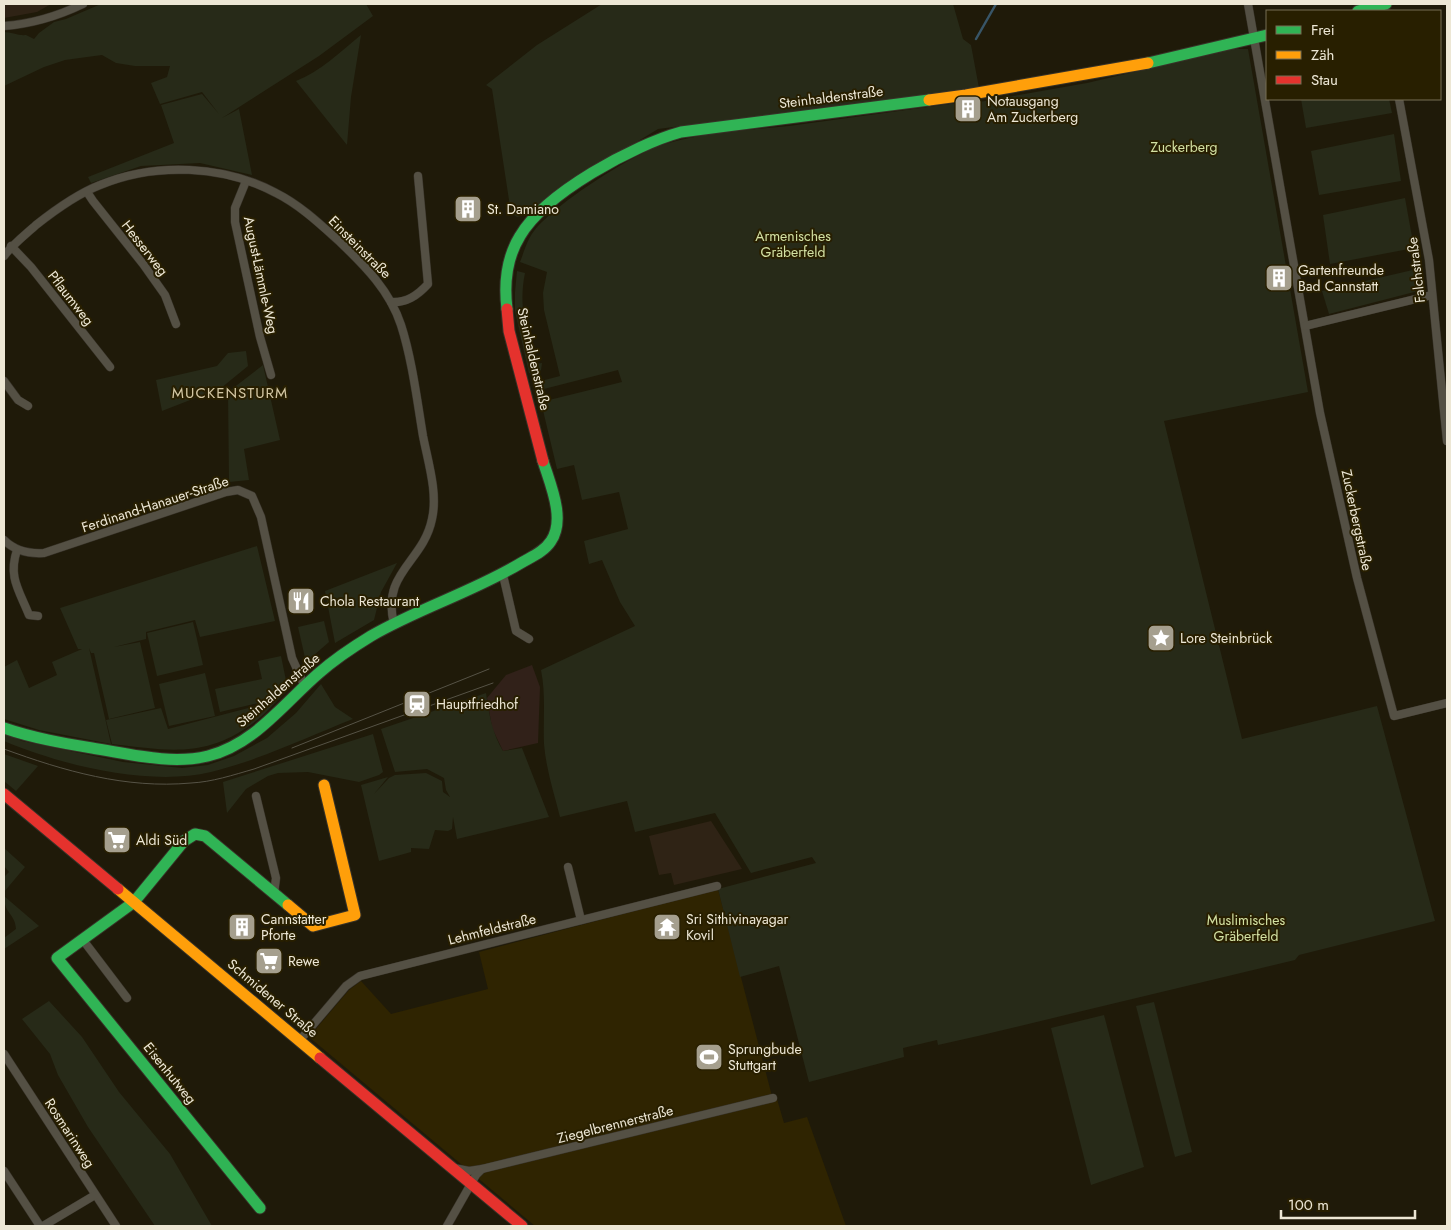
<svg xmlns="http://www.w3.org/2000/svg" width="1451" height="1230" font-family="Jost,sans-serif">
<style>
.built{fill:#2f2401}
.industrial{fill:#2f2315}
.education{fill:#312119}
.green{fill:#272a18}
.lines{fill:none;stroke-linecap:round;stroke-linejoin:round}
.stream{stroke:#385567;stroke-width:2.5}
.street-casing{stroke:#373228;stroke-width:9}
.fast-casing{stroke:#373228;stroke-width:13}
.slow-casing{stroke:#373228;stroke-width:13}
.jam-casing{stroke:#373228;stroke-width:13}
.street{stroke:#545044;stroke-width:8}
.fast{stroke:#30b455;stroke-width:11}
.slow{stroke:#ff9f0a;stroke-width:11}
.jam{stroke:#e5322d;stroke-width:11}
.tram{stroke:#565346;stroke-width:1}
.labels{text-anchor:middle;stroke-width:4;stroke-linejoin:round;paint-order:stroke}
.street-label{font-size:14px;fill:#ede7d5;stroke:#281f00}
.poi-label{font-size:14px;fill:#ede7d5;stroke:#281f00;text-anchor:start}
.park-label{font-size:14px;fill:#d3e1a3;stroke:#281f00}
.neighbourhood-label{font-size:15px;letter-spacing:1px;fill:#d3c7a3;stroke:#281f00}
</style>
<rect width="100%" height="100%" fill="#1f1a09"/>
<path class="built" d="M 718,889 L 773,1100 L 777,1099 L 784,1123 L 807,1117 L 846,1226 L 535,1226 L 309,1037 L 349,990 L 361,981 L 391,1014 L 488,989 L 479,952 Z"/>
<g class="industrial">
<path d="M 4,4 L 51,4 L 37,12 L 4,18 Z"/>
<path d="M 711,821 L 742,869 L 674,885 L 671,873 L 659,875 L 649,836 Z"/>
</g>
<path class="education" d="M 532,665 L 540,687 L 538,743 L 503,751 L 492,728 L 487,698 L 506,675 Z"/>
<g class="green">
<path d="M 101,4 L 366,4 L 373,16 L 319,56 L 222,118 L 239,109 L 252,175 L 200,163 L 141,166 L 91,183 L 88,177 L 174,143 L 161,105 L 202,94 L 219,114 L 202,92 L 160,104 L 151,83 L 167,77 L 170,66 L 135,66 L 116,63 L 102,55 L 87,57 L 65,60 L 44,67 L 4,86 L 4,32 C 11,32 19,36 26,35 L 34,39 L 39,33 L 54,22 L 66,19 Z"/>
<path d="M 602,4 L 953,4 L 963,39 L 971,45 L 979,88 L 658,129 L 563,187 L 529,214 L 517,217 L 511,213 L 492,89 L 486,85 L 537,45 Z"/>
<path d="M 361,35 L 351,97 L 347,145 L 296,81 C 320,72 341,51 361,35 Z"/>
<path d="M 1233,49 L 1248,49 L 1308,392 L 1164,421 L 1242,739 L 1377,706 L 1435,921 L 1299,955 L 1295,960 L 978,1036 L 938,1045 L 937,1040 L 903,1048 L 904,1057 L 809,1082 L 779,966 L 740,977 L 718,889 L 816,863 L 812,857 L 751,873 L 715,813 L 635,832 L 627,801 L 560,817 C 554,793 546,769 544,744 C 543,719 546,695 541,670 L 635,626 L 620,602 L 602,560 L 589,564 L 584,541 L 628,529 L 619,492 L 582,500 L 574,465 L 557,469 L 541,402 L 622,382 L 618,370 L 540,390 L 537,382 L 560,376 L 544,310 L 543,293 L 547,272 L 520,262 C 524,252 527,240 534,231 C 554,205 633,153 665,144 C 705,132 748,130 789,126 C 843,119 896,111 950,104 L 968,104 L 1087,83 Z"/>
<path d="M 1301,99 L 1389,99 L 1392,113 L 1306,128 Z"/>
<path d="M 1394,134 L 1401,181 L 1319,195 L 1311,151 Z"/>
<path d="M 1405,198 L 1414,248 L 1330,264 L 1323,215 Z"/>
<path d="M 1417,269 L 1422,290 L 1329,314 L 1322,291 Z"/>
<path d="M 517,271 L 525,273 C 518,307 527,332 534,364 L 542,363 L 541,370 C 538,373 534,375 529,373 L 515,311 L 515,292 Z"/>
<path d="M 246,351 L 248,366 L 221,388 L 162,411 L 156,380 L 217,366 L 228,353 Z"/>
<path d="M 263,365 L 280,440 L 244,449 L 249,480 L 229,482 L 228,392 Z"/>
<path d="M 257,546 L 275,621 L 200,637 L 195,620 L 146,632 L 146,639 L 114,647 L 140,642 L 155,708 L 109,719 L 94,653 L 91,653 L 89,648 L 111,744 L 39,730 L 4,719 L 4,667 L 17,660 L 29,688 L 57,675 L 52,662 L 82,649 L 78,649 L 60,608 Z"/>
<path d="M 397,563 L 381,592 L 374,620 L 335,643 L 325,591 Z"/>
<path d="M 324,621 L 329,642 L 306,662 L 298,627 Z"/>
<path d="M 193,622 L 203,665 L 157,676 L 147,633 Z"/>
<path d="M 281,656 L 288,690 C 276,701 265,715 252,724 C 204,759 166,750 112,744 L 106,720 L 161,708 L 168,729 L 268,703 L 266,698 L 267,701 L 220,712 L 215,689 L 262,679 L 258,661 Z"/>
<path d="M 205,673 L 215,716 L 169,726 L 159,684 Z"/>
<path d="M 321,684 L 335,707 L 353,719 C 307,737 260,760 211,772 C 149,787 61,765 4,741 L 4,733 L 22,741 L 123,762 L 182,768 L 208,765 L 234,756 L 267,738 L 296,713 Z"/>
<path d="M 486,693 C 489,714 492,733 503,751 L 522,748 L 549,817 L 457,839 L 453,817 L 452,829 L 448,831 L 435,830 L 429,849 L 411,848 L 411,852 L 379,861 L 361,785 L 388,777 L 374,794 L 389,778 L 395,775 L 426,773 L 442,781 L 443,792 L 450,797 L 446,790 L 444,778 L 427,769 L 395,772 L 381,729 Z"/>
<path d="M 373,734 L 383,772 L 379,775 L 359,782 L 308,772 L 278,773 L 268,776 L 246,789 L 227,813 L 223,782 Z"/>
<path d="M 4,754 L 38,766 L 16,791 L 4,781 Z"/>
<path d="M 4,848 L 25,867 L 4,892 L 4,877 L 9,872 L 4,866 Z"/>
<path d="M 4,896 L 39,926 L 4,949 L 4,938 L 16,929 C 15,913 4,914 4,896 Z"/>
<path d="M 49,1001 L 82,1037 L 119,1092 L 170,1154 L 212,1226 L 155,1226 L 88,1127 L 58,1075 L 50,1054 L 22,1019 Z"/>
<path d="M 1154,1002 L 1192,1152 L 1175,1157 L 1136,1006 Z"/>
<path d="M 1104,1015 L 1144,1167 L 1091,1185 L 1051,1028 Z"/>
</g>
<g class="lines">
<path class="stream" d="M 976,39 L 996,4"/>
<defs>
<g id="street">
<path d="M 1248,4 L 1320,413 L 1357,578 L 1394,716 L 1447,703"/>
<path d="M 4,26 C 31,24 58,16 83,4"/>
<path d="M 1399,99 L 1429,260 L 1447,441"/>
<path d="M 246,181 L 235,208 L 235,222 L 260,337 L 271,375"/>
<path d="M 87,192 L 93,201 L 143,264 L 165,295 L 176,324"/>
<path d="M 11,246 L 31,267 L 110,367"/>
<path d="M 4,256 C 13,244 25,235 36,225 C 55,210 77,194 100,185 C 155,162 224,165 276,193 C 300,205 320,224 340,242 C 365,266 390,291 401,325 C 412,359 417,400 423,436 C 428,462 438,493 432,519 C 423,563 381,572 394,624"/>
<path d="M 391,302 C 406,303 417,296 428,284 L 418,176"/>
<path d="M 1305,326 L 1432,295"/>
<path d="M 4,381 L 18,400 L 28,406"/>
<path d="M 4,540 C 15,551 28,554 44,553 L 226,492 L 238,490 L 252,496 L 261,517 L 292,658 L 305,687"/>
<path d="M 17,550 C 8,577 19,590 29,615 L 38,616"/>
<path d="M 503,575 L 516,631 L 529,639"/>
<path d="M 256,796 L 276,878 L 274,894"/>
<path d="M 568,867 L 581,920"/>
<path d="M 83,940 L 127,998"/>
<path d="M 300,1040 L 346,986 L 360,976 L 717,886"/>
<path d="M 4,1054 L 116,1226"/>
<path d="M 454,1168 L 469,1171 L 482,1169"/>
<path d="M 4,1171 L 40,1226"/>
<path d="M 43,1226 L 95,1195"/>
<path d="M 447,1226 L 476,1175 L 482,1169 L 773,1098"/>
</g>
<g id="fast">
<path d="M 1358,11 L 1386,4"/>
<path d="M 1148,63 L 1267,35"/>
<path d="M 507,309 C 504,284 507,257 520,236 C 545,193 634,145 681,132 L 929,100"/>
<path d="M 4,728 C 33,738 62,743 92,748 C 130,754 171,765 208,756 C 255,744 284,703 319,673 C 335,659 353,647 371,636 C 419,608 473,592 521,563 C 531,557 544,552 551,541 C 566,519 550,484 543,461"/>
<path d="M 260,1208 L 57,958 L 134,902 L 184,841 L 195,834 L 205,836 L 288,905"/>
</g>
<g id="slow">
<path d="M 929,100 L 966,95 L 1148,63"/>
<path d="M 118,889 L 320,1058"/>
<path d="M 288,905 L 313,926 L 355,915 L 324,785"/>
</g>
<g id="jam">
<path d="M 507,309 L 509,331 L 543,461"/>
<path d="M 4,794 L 118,889"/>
<path d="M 320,1058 L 522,1226"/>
</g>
</defs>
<use href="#street" class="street-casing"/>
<use href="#fast" class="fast-casing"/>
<use href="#slow" class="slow-casing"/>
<use href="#jam" class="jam-casing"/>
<use href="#street" class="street"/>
<use href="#fast" class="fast"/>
<use href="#slow" class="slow"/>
<use href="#jam" class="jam"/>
<g class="tram">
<path d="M 292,748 L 489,669"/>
<path d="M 4,749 C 64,771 126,789 191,783 C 212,782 233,775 254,769 L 493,683"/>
</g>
</g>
<defs>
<symbol id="building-square" viewBox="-11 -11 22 22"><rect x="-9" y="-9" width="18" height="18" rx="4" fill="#a59f8e" stroke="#281f00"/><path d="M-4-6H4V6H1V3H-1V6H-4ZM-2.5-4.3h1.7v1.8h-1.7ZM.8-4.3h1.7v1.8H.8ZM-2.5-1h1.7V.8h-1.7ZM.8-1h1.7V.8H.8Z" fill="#fff"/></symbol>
<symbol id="restaurant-square" viewBox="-11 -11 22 22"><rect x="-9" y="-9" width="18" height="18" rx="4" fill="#a59f8e" stroke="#281f00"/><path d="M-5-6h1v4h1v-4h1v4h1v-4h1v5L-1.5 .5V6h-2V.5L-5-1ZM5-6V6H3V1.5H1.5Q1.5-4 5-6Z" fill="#fff"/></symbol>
<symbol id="sight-square" viewBox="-11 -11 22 22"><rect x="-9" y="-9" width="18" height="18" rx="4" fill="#a59f8e" stroke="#281f00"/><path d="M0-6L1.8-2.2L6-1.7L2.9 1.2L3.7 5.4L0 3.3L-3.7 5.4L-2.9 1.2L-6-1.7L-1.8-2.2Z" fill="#fff"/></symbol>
<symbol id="station-square" viewBox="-11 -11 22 22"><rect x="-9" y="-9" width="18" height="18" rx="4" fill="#a59f8e" stroke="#281f00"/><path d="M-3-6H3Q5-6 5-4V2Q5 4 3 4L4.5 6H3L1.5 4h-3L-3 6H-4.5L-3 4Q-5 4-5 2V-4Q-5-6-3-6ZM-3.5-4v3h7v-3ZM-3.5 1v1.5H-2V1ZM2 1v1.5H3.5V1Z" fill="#fff"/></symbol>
<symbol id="supermarket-square" viewBox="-11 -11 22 22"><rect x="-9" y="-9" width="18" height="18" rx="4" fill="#a59f8e" stroke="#281f00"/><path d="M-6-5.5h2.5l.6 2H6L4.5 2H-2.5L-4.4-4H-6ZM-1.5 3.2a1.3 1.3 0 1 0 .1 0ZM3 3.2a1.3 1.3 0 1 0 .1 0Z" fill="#fff"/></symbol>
<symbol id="temple-square" viewBox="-11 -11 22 22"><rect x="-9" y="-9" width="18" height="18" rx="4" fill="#a59f8e" stroke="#281f00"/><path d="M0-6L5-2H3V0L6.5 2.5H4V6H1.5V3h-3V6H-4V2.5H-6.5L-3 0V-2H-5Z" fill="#fff"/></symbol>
<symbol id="stadium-square" viewBox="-11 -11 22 22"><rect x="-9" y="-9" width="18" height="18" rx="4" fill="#a59f8e" stroke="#281f00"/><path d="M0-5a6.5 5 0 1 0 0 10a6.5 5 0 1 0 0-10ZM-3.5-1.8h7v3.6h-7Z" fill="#fff"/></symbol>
</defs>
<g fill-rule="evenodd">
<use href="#building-square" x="952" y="93" width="32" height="32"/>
<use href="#building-square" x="452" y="193" width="32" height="32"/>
<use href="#building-square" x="1263" y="262" width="32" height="32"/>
<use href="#restaurant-square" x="285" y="585" width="32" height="32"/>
<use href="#sight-square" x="1145" y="622" width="32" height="32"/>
<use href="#station-square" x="401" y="688" width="32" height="32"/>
<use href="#supermarket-square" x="101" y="824" width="32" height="32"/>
<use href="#building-square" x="226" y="911" width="32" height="32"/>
<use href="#temple-square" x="651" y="911" width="32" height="32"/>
<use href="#supermarket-square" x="253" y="945" width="32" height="32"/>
<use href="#stadium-square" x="693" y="1041" width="32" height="32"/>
</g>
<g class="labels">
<g class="street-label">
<text transform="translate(831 97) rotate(-7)" y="5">Steinhaldenstraße</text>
<text transform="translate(360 247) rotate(45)" y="5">Einsteinstraße</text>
<text transform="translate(145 248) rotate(52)" y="5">Hesserweg</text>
<text transform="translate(1416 270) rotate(-97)" y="5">Falchstraße</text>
<text transform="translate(261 275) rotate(78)" y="5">August-Lämmle-Weg</text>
<text transform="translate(71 298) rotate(52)" y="5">Pflaumweg</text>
<text transform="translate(534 359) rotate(77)" y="5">Steinhaldenstraße</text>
<text transform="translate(155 504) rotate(-18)" y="5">Ferdinand-Hanauer-Straße</text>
<text transform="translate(1357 520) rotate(78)" y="5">Zuckerbergstraße</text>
<text transform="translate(278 690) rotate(-41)" y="5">Steinhaldenstraße</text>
<text transform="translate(492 929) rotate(-14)" y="5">Lehmfeldstraße</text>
<text transform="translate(273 998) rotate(40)" y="5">Schmidener Straße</text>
<text transform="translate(170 1073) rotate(51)" y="5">Eisenhutweg</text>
<text transform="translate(615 1124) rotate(-14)" y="5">Ziegelbrennerstraße</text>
<text transform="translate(70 1133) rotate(57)" y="5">Rosmarinweg</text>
</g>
<g class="poi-label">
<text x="987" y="106">Notausgang<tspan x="987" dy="16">Am Zuckerberg</tspan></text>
<text x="487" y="214">St. Damiano</text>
<text x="1298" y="275">Gartenfreunde<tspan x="1298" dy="16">Bad Cannstatt</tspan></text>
<text x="320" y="606">Chola Restaurant</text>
<text x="1180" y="643">Lore Steinbrück</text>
<text x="436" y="709">Hauptfriedhof</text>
<text x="136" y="845">Aldi Süd</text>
<text x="261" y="924">Cannstatter<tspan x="261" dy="16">Pforte</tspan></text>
<text x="686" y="924">Sri Sithivinayagar<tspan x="686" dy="16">Kovil</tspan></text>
<text x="288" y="966">Rewe</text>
<text x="728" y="1054">Sprungbude<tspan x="728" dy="16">Stuttgart</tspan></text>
</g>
<g class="park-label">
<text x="1184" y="152">Zuckerberg</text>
<text x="793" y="241">Armenisches<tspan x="793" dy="16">Gräberfeld</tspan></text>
<text x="1246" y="925">Muslimisches<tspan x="1246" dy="16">Gräberfeld</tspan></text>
</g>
<g class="neighbourhood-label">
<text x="230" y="398">MUCKENSTURM</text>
</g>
</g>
<rect width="1451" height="1230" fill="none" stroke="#ede7d5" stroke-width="10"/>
<rect x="1266" y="10" width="175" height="90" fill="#281f00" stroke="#776f55"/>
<rect x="1276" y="26" width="25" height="8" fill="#30b455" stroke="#776f55"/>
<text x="1311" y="35" font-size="15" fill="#ede7d5">Frei</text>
<rect x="1276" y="51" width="25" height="8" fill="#ff9f0a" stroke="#776f55"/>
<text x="1311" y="60" font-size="15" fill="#ede7d5">Zäh</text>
<rect x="1276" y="76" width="25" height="8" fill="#e5322d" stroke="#776f55"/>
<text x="1311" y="85" font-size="15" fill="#ede7d5">Stau</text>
<path d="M1281 1210v8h134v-8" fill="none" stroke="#ede7d5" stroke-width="2.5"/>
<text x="1288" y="1210" font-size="15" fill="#ede7d5" stroke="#281f00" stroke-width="4" paint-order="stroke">100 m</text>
</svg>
